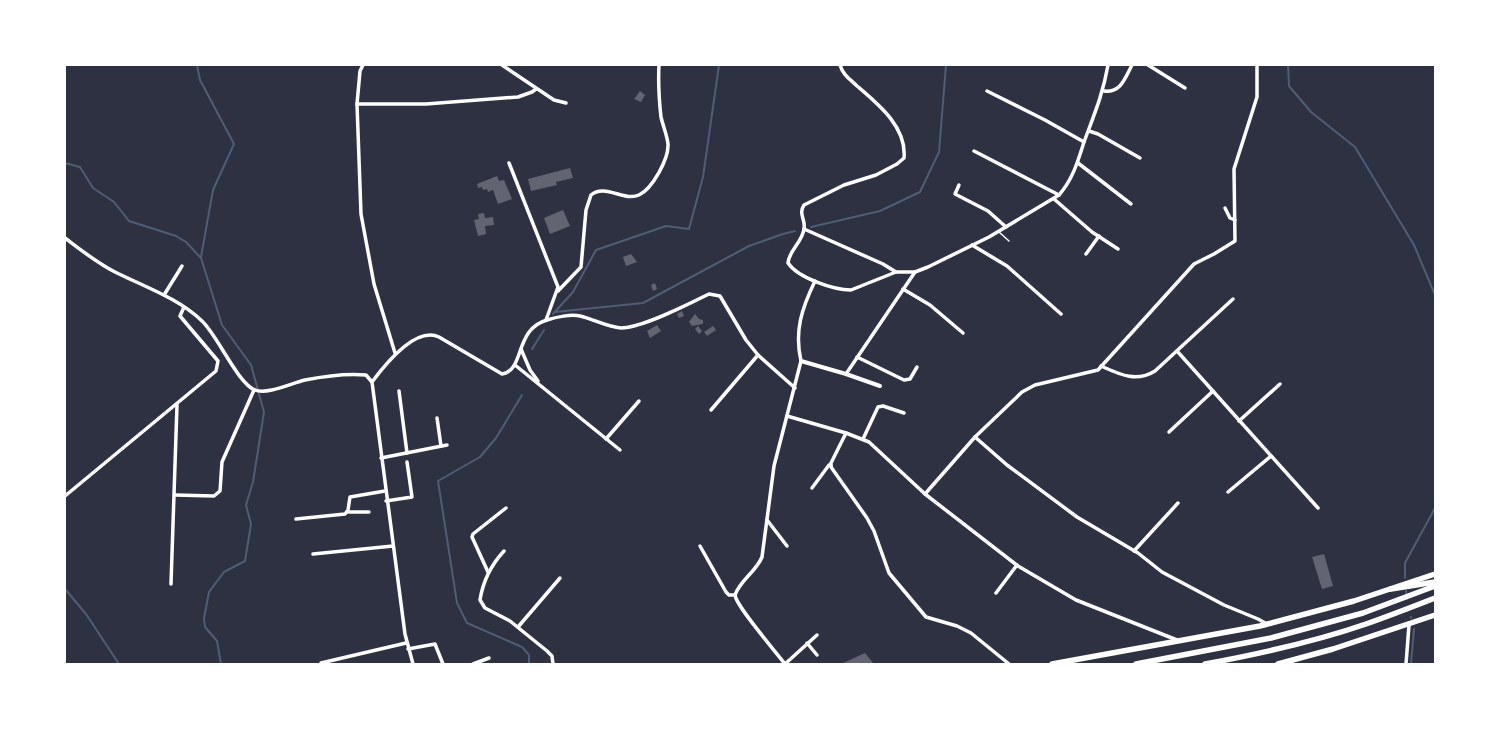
<svg xmlns="http://www.w3.org/2000/svg" width="1500" height="729" font-family="Roboto,sans-serif">
<style>
.lines{fill:none;stroke-linecap:round;stroke-linejoin:round}
.stream{stroke:#4f5d75;stroke-width:2}
.building{fill:#626471}
.service{stroke:#fff;stroke-width:1.5}
.minor{stroke:#fff;stroke-width:3.5}
.tertiary{stroke:#fff;stroke-width:4}
.primary{stroke:#fff;stroke-width:5.5}
.trunk{stroke:#fff;stroke-width:5.5}
</style>
<rect width="100%" height="100%" fill="#2d3142"/>
<g class="lines">
<g class="stream">
<path d="M 197,65 L 200,80 L 234,144 L 213,190 L 201,257"/>
<path d="M 1288,65 L 1289,86 L 1311,112 L 1355,147 L 1414,245 L 1435,295"/>
<path d="M 65,163 L 80,167 L 93,188 L 114,202 L 129,221 L 176,236 L 186,242 L 201,258 L 222,325 L 251,365 L 264,412 L 253,482 L 246,505 L 251,524 L 245,561 L 224,572 L 209,592 L 204,618 L 205,627 L 217,641 L 221,664"/>
<path d="M 811,227 L 880,211 L 920,192 L 939,152 L 946,65"/>
<path d="M 555,312 L 643,303 L 749,246 L 783,234 L 795,231"/>
<path d="M 553,314 L 573,292 L 596,250 L 666,226 L 689,229 L 703,177 L 719,65"/>
<path d="M 532,349 L 544,330"/>
<path d="M 522,395 L 496,438 L 480,457 L 438,481 L 457,603 L 467,623 L 522,647 L 529,655 L 529,664"/>
<path d="M 1405,578 L 1405,563 L 1435,508"/>
<path d="M 65,589 L 86,614 L 119,664"/>
<path d="M 1406,591 L 1407,599"/>
<path d="M 1411,617 L 1411,618"/>
<path d="M 1411,664 L 1414,629"/>
</g>
</g>
<g class="building">
<path d="M 640,91 L 645,95 L 641,102 L 634,99 Z"/>
<path d="M 570,168 L 573,178 L 556,182 L 557,185 L 531,191 L 528,179 Z"/>
<path d="M 497,176 L 499,181 L 504,180 L 512,199 L 498,204 L 493,190 L 488,192 L 487,189 L 483,190 L 482,187 L 478,188 L 477,184 Z"/>
<path d="M 563,210 L 570,226 L 550,234 L 544,218 Z"/>
<path d="M 484,213 L 485,218 L 493,217 L 494,225 L 485,226 L 486,234 L 478,236 L 474,220 L 479,219 L 478,214 Z"/>
<path d="M 631,254 L 637,262 L 626,266 L 623,257 Z"/>
<path d="M 655,283 L 657,289 L 653,291 L 651,285 Z"/>
<path d="M 682,311 L 684,316 L 679,318 L 677,314 Z"/>
<path d="M 695,314 L 699,319 L 703,320 L 703,324 L 692,326 L 689,322 Z"/>
<path d="M 657,325 L 661,331 L 650,338 L 647,331 Z"/>
<path d="M 698,326 L 702,331 L 699,334 L 695,329 Z"/>
<path d="M 713,326 L 716,330 L 707,336 L 704,332 Z"/>
<path d="M 1324,554 L 1333,586 L 1322,589 L 1312,557 Z"/>
<path d="M 865,653 L 874,664 L 841,664 Z"/>
</g>
<g class="lines">
<path class="service" d="M 999,232 L 1009,241"/>
<g class="minor">
<path d="M 363,65 L 360,71 L 357,104 L 361,214 L 374,284 L 395,353"/>
<path d="M 502,65 L 554,100 L 566,103"/>
<path d="M 840,65 C 843,75 850,79 857,86 C 878,104 907,127 904,158 L 897,164 L 876,175 L 844,185 L 804,205 C 798,214 806,220 804,229 C 802,243 789,250 788,263 C 798,278 834,290 851,290 L 896,272 L 915,272 L 928,267 L 989,237 L 1059,195 C 1073,179 1078,161 1084,142 C 1094,115 1103,94 1108,65"/>
<path d="M 1148,65 L 1185,88"/>
<path d="M 987,91 L 1045,120 L 1084,142"/>
<path d="M 1104,91 C 1121,93 1125,78 1132,65"/>
<path d="M 357,104 L 426,104 L 518,97 L 532,92 L 536,89"/>
<path d="M 1089,131 L 1098,134 L 1140,158"/>
<path d="M 974,151 L 1059,195"/>
<path d="M 509,163 L 558,287 L 546,320"/>
<path d="M 1078,163 L 1131,204"/>
<path d="M 959,185 L 955,194 L 988,211 L 1006,227"/>
<path d="M 1054,199 L 1092,232 L 1118,249"/>
<path d="M 1225,208 L 1230,218 L 1235,220"/>
<path d="M 804,229 L 883,264 L 896,272"/>
<path d="M 65,238 C 81,250 97,263 115,272 C 145,287 178,298 202,321 C 218,336 238,384 255,390 C 267,395 292,383 305,380 C 325,376 345,373 366,375 L 372,382"/>
<path d="M 972,245 L 1007,266 L 1061,314"/>
<path d="M 1086,254 L 1099,236"/>
<path d="M 903,289 L 930,305 L 963,333"/>
<path d="M 558,291 L 581,267 L 586,210 L 591,195 C 605,183 624,202 639,195 C 652,189 669,159 668,144 C 667,135 663,126 661,117 C 659,99 658,83 659,65"/>
<path d="M 164,295 L 182,266"/>
<path d="M 521,349 L 530,370 L 538,381"/>
<path d="M 1177,351 L 1318,508"/>
<path d="M 857,357 L 904,380 L 910,379 L 917,367"/>
<path d="M 515,365 L 620,450"/>
<path d="M 1101,366 C 1119,374 1136,383 1155,371 L 1233,299"/>
<path d="M 846,374 L 915,272"/>
<path d="M 399,391 L 407,453"/>
<path d="M 711,410 L 758,355"/>
<path d="M 787,416 L 846,433 L 869,442 L 925,494 L 1018,566 L 1076,600 L 1177,640"/>
<path d="M 437,418 L 441,446"/>
<path d="M 1239,421 L 1280,384"/>
<path d="M 1169,432 L 1213,391"/>
<path d="M 846,433 L 831,463 L 831,467 L 867,518 L 874,531 L 889,573 L 926,617 L 957,626 L 971,633 L 1009,664"/>
<path d="M 975,437 L 1007,465 L 1077,517 L 1138,553 L 1162,572 L 1224,605 L 1258,619 L 1267,624"/>
<path d="M 606,439 L 639,401"/>
<path d="M 863,439 L 878,407 L 883,406 L 904,413"/>
<path d="M 381,458 L 447,445"/>
<path d="M 812,488 L 829,465 L 831,466"/>
<path d="M 1228,492 L 1271,456"/>
<path d="M 925,494 L 975,437 L 1022,392 L 1035,385 L 1098,370 L 1194,264 L 1214,254 L 1235,241 L 1234,169 L 1257,97 L 1257,65"/>
<path d="M 175,495 L 214,496 L 220,491 L 222,462 L 254,390"/>
<path d="M 65,496 L 216,371 L 218,361 L 180,316 L 184,307"/>
<path d="M 386,501 L 412,497 L 407,462"/>
<path d="M 347,512 L 369,512"/>
<path d="M 296,519 L 345,514 L 348,510 L 350,497 L 385,491"/>
<path d="M 767,520 L 787,546"/>
<path d="M 700,546 L 726,592 L 729,595 L 735,595"/>
<path d="M 504,551 C 491,565 483,581 480,600 L 485,608 L 510,621 L 547,651 L 552,656 L 553,664"/>
<path d="M 1134,551 L 1178,503"/>
<path d="M 313,554 L 393,546"/>
<path d="M 488,572 L 472,537 L 473,534 L 506,508"/>
<path d="M 171,584 L 177,405"/>
<path d="M 996,593 L 1017,565"/>
<path d="M 735,595 C 740,580 756,572 762,557 L 774,466 L 801,361 C 794,331 802,308 815,281"/>
<path d="M 735,595 C 736,606 776,652 785,664"/>
<path d="M 518,627 L 560,578"/>
<path d="M 807,643 L 817,655"/>
<path d="M 408,649 L 435,644 L 443,664"/>
<path d="M 321,663 L 406,643"/>
<path d="M 413,664 L 405,634 L 372,382 C 384,366 415,326 439,337 L 502,374 C 525,371 514,329 547,320 C 556,317 571,314 580,316 C 593,319 607,327 621,328 C 642,328 689,304 709,294 L 720,296 L 746,340 L 758,355 L 795,388"/>
<path d="M 473,664 L 489,658"/>
<path d="M 785,664 L 817,635"/>
<path d="M 1406,664 L 1409,625"/>
</g>
<path class="tertiary" d="M 801,361 L 846,374 L 880,386"/>
<g class="primary">
<path d="M 1052,664 L 1260,626 L 1354,601 L 1435,574"/>
<path d="M 1278,664 L 1333,649 L 1435,615"/>
</g>
<g class="trunk">
<path d="M 1391,589 L 1435,582"/>
<path d="M 1136,664 L 1271,638 L 1363,613 L 1435,586"/>
<path d="M 1205,664 C 1259,654 1314,642 1366,624 C 1389,616 1412,607 1435,598"/>
</g>
</g>
<rect width="1500" height="729" fill="none" stroke="#ffffff" stroke-width="132"/>
</svg>
